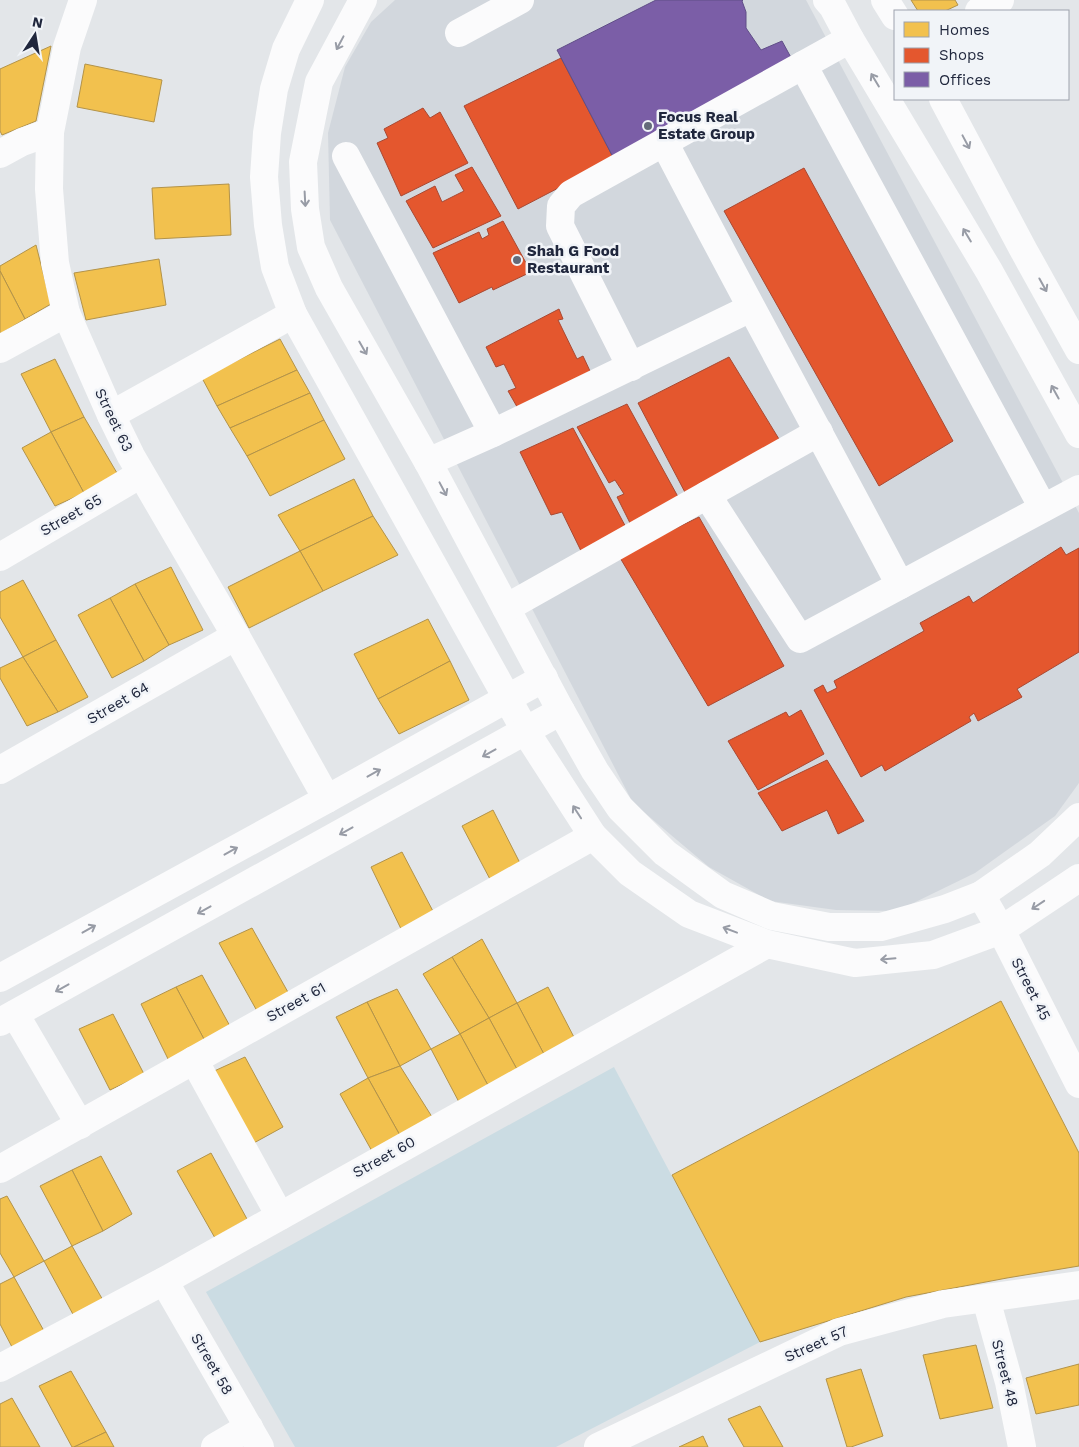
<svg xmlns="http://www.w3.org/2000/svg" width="1079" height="1447" font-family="'Work Sans',sans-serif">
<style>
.built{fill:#d2d7dd}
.green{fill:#cbdce3}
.homes{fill:#f2c14e;stroke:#b39349}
.shops{fill:#e4572e;stroke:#a94932}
.offices{fill:#7b5ea7;stroke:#604e87}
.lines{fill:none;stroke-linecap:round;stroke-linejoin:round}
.minor{stroke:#fbfbfc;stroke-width:28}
.oneway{stroke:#989ca6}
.poi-dot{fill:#646a79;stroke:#f1f4f8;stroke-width:2}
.labels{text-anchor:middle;stroke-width:5;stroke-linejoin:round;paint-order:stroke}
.poi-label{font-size:15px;font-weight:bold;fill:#20273d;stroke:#f1f4f8;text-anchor:start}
.street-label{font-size:15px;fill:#20273d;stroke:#f1f4f8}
</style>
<rect width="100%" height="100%" fill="#e3e6e9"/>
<path class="built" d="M 395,0 L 806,0 L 1079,513 L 1079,783 L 1055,816 L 975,873 L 897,911 L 836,910 L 770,901 L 709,867 L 633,803 L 330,220 L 328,133 L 345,67 L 371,22 Z"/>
<path class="green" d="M 614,1067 L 760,1342 L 556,1447 L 295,1447 L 206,1292 Z"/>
<g class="homes">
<path d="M 911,0 L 955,0 L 958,5 L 945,11 L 918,11 Z"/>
<path d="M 51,46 L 36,121 L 2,135 L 0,131 L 0,69 Z"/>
<path d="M 85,64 L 162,80 L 154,122 L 77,107 Z"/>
<path d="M 229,184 L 231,235 L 155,239 L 152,188 Z"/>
<path d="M 36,245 L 51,304 L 25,319 L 0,271 L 0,266 Z"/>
<path d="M 159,259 L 166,305 L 86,320 L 74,273 Z"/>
<path d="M 0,271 L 25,319 L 0,334 Z"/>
<path d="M 280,339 L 297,370 L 217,406 L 202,378 Z"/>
<path d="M 55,359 L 84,417 L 51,432 L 21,374 Z"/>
<path d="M 297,370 L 310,393 L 230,428 L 217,406 Z"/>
<path d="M 310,393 L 324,420 L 247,456 L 230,428 Z"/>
<path d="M 84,417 L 117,473 L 84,493 L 51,432 Z"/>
<path d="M 324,420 L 345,459 L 270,496 L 247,456 Z"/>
<path d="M 51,432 L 84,493 L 55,506 L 22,448 Z"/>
<path d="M 354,479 L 373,516 L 300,551 L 278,515 Z"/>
<path d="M 373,516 L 398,555 L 323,591 L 300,551 Z"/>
<path d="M 300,551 L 323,591 L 249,628 L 228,587 Z"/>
<path d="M 171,567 L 203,630 L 169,645 L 135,584 Z"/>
<path d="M 23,580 L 56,640 L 23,657 L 0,617 L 0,592 Z"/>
<path d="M 135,584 L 169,645 L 144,661 L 110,598 Z"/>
<path d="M 110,598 L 144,661 L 112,678 L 78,615 Z"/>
<path d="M 428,619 L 450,661 L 378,699 L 354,654 Z"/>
<path d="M 56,640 L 88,697 L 58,712 L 23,657 Z"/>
<path d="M 23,657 L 58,712 L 27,726 L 0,678 L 0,668 Z"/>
<path d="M 450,661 L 469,700 L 399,734 L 378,699 Z"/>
<path d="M 493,810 L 522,867 L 492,883 L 462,826 Z"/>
<path d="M 402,852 L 435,915 L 403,933 L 371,867 Z"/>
<path d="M 252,928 L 289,994 L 257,1011 L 219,943 Z"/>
<path d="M 482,939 L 517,1003 L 489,1018 L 452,957 Z"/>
<path d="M 452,957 L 489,1018 L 460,1034 L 423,974 Z"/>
<path d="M 202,975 L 231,1028 L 205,1041 L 176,987 Z"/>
<path d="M 176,987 L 205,1041 L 169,1061 L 141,1004 Z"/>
<path d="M 548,987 L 577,1043 L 546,1058 L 517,1003 Z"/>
<path d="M 397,989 L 431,1049 L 400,1066 L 367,1002 Z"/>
<path d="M 1001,1001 L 1079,1153 L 1079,1266 L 1007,1278 L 906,1297 L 760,1342 L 672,1175 Z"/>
<path d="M 367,1002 L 400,1066 L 368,1078 L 336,1017 Z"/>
<path d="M 517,1003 L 546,1058 L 519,1073 L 489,1018 Z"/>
<path d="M 113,1014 L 144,1074 L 110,1090 L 79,1029 Z"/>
<path d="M 489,1018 L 519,1073 L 490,1089 L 460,1034 Z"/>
<path d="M 460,1034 L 490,1089 L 460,1104 L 431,1049 Z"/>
<path d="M 245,1057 L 283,1127 L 252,1144 L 212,1072 Z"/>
<path d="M 400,1066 L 434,1120 L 402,1139 L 368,1078 Z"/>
<path d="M 368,1078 L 402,1139 L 373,1153 L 340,1094 Z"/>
<path d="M 211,1153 L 247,1219 L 215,1238 L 177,1171 Z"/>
<path d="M 101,1156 L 132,1214 L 103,1231 L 72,1170 Z"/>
<path d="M 72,1170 L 103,1231 L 72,1246 L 40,1186 Z"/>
<path d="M 7,1196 L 44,1261 L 14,1277 L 0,1253 L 0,1199 Z"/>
<path d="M 72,1246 L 104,1302 L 75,1318 L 44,1261 Z"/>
<path d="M 14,1277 L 44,1331 L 12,1347 L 0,1324 L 0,1284 Z"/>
<path d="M 976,1345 L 993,1408 L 940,1419 L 923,1355 Z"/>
<path d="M 1079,1364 L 1079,1405 L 1036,1414 L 1026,1378 Z"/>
<path d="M 861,1369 L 883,1436 L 851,1447 L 847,1447 L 826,1379 Z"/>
<path d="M 71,1371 L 106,1432 L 74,1447 L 72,1447 L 39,1386 Z"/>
<path d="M 12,1398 L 40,1447 L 0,1447 L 0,1404 Z"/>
<path d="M 760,1406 L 783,1447 L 744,1447 L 728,1419 Z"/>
<path d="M 106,1432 L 114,1447 L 74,1447 Z"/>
<path d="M 703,1436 L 708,1447 L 679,1447 Z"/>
</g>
<g class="shops">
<path d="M 561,58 L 614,159 L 518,209 L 464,106 Z"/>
<path d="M 423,108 L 430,118 L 440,112 L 468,163 L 401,196 L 377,143 L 388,138 L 384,129 Z"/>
<path d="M 472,167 L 501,216 L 433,248 L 406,201 L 435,186 L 442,202 L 464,191 L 455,175 Z"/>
<path d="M 804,168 L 953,441 L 879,486 L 724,211 Z"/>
<path d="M 503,221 L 531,272 L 493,290 L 492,287 L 459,303 L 433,253 L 479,232 L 482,239 L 489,235 L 487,229 Z"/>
<path d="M 559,309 L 563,319 L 558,320 L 577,359 L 583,356 L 590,371 L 520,412 L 508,391 L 516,388 L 504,364 L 496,367 L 486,347 Z"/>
<path d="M 729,357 L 782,444 L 688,498 L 638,403 Z"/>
<path d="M 627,404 L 682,504 L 633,529 L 617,497 L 624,494 L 615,480 L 609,483 L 577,427 Z"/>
<path d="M 573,428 L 629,533 L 583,555 L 562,512 L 551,515 L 520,452 Z"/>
<path d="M 699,517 L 784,666 L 708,706 L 619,556 Z"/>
<path d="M 1061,547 L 1066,555 L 1079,548 L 1079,652 L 1017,689 L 1022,697 L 978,721 L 974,713 L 969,717 L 971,721 L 885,771 L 882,765 L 861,777 L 814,690 L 823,685 L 827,693 L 837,688 L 834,681 L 924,631 L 920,623 L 969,596 L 973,603 Z"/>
<path d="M 801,710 L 824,754 L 758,790 L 728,741 L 786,712 L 789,717 Z"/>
<path d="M 827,760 L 864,821 L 838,834 L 827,810 L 782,831 L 758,793 Z"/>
</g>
<path class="offices" d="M 656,0 L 743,0 L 742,1 L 746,12 L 746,28 L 761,50 L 782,41 L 794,63 L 614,159 L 557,50 Z"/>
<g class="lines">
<g class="minor">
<path d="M 83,0 L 67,47 L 50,132 L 49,189 L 55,263 L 66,313 L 111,415 L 131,456 L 236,636 L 327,799"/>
<path d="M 310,0 L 286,49 L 274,89 L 267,133 L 264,177 L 268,225 L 275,267 L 293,314 L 526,732 L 593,836 L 630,873 L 689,914 L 767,944 L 855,963 L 933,955 L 1001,930 L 1079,878"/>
<path d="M 363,0 L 319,82 L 303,162 L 305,209 L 311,247 L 329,288 L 428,462 L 561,711 L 595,771 L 620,808 L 665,853 L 723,895 L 772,916 L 829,927 L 881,927 L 945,909 L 981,895 L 1040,854 L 1079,817"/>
<path d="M 827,0 L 833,7 L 850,39 L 989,271 L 1079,434"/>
<path d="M 885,0 L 895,16"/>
<path d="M 979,11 L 1000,0"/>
<path d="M 459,33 L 520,0"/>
<path d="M 803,65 L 1043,508"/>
<path d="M 943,99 L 1024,251 L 1079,350"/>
<path d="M 664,142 C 741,291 822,437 900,585"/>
<path d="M 0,154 L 22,142 L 50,132"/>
<path d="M 346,156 L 493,433"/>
<path d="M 0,349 L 66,313"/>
<path d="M 631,367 L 560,226 L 561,206 L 571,194 L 850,39"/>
<path d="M 111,415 L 293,314"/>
<path d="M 428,462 L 493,433 L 751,308"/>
<path d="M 707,495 L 800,639 L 1079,489"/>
<path d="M 0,557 L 141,474"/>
<path d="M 506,608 L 819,432"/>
<path d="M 0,770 L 236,636"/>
<path d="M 981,895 L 1001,930 L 1079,1084"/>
<path d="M 0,978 L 327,799 L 544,678"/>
<path d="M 15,1014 L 80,1125"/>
<path d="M 0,1022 L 561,711"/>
<path d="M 194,1060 L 280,1216"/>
<path d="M 0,1169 L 593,836"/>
<path d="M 164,1281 L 260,1447"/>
<path d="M 986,1299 L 1009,1382 L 1022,1447"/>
<path d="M 0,1368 L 164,1281 L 767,944"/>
<path d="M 215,1447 L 249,1427"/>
<path d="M 598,1447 L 839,1332 L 943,1304 L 1079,1285"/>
</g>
</g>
<defs><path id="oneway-shaft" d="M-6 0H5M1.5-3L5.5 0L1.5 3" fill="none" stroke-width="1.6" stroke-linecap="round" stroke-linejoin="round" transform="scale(1.25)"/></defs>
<g class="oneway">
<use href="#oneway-shaft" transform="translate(340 43) rotate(118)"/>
<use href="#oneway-shaft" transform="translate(875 80) rotate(-121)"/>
<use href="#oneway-shaft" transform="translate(966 142) rotate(62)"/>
<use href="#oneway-shaft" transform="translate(305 199) rotate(87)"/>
<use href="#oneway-shaft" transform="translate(967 235) rotate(-121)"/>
<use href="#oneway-shaft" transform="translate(1043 285) rotate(61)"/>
<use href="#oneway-shaft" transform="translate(363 348) rotate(60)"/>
<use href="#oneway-shaft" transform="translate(1055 392) rotate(-119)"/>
<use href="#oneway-shaft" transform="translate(443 489) rotate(62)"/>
<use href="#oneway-shaft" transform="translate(489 753) rotate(151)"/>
<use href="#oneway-shaft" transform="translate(374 773) rotate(-29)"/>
<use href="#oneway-shaft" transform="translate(577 812) rotate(-123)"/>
<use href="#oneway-shaft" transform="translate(346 831) rotate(151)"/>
<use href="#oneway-shaft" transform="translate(231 851) rotate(-29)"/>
<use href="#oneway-shaft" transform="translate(1038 905) rotate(146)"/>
<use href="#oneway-shaft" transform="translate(204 910) rotate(151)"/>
<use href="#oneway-shaft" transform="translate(89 929) rotate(-29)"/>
<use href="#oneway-shaft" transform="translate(730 930) rotate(-159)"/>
<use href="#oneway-shaft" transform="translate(888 959) rotate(175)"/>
<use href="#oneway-shaft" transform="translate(62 988) rotate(151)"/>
</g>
<g class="poi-dot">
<circle cx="648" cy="126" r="5"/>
<circle cx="517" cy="260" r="5"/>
</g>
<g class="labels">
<g class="poi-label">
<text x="658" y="122">Focus Real<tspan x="658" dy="17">Estate Group</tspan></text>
<text x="527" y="256">Shah G Food<tspan x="527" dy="17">Restaurant</tspan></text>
</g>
<g class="street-label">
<text transform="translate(114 420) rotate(64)" y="5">Street 63</text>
<text transform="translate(71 515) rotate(-30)" y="5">Street 65</text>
<text transform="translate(118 703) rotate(-30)" y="5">Street 64</text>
<text transform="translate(1031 989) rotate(63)" y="5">Street 45</text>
<text transform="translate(296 1002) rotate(-29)" y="5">Street 61</text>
<text transform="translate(384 1157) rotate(-29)" y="5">Street 60</text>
<text transform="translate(816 1344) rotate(-24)" y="5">Street 57</text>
<text transform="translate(212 1364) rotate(60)" y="5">Street 58</text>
<text transform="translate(1005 1373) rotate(76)" y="5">Street 48</text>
</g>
</g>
<rect x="894" y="10" width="175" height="90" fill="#f1f4f8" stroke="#9da2ad"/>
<rect x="904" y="22" width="25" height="15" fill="#f2c14e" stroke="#9da2ad"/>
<text x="939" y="35" font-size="15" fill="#20273d">Homes</text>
<rect x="904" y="48" width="25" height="15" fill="#e4572e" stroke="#9da2ad"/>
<text x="939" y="60" font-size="15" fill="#20273d">Shops</text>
<rect x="904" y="72" width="25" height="15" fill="#7b5ea7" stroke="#9da2ad"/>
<text x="939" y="85" font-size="15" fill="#20273d">Offices</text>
<g transform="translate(35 35) rotate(12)" stroke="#f1f4f8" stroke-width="4" paint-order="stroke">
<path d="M0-4L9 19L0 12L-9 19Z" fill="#20273d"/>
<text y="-8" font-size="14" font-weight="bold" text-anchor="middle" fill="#20273d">N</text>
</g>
</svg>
